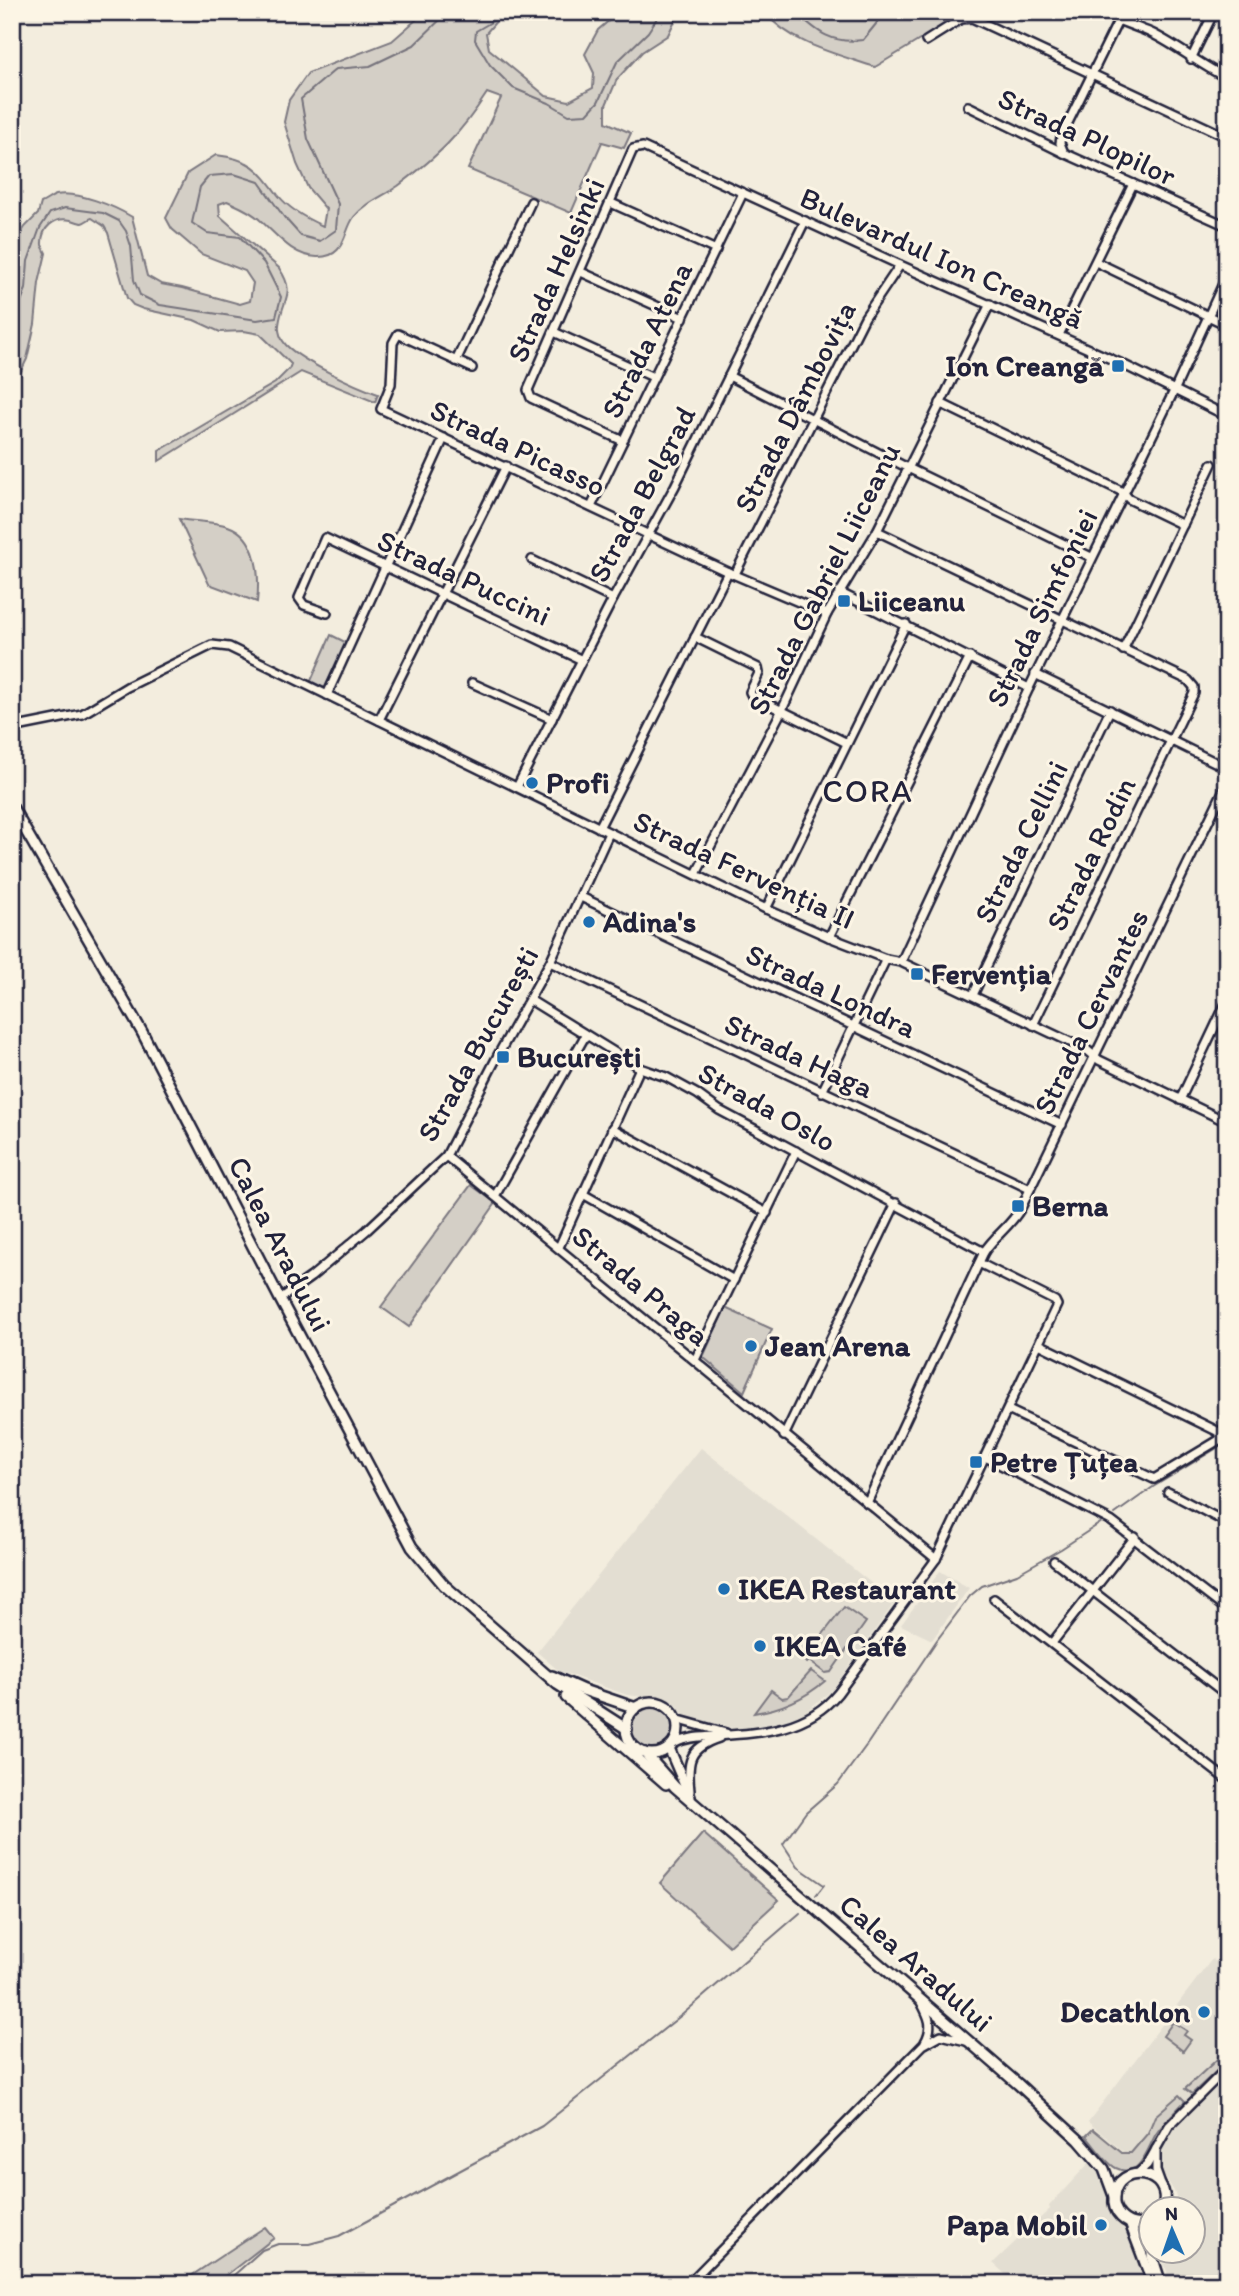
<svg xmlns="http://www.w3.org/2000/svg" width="1239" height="2296" font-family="Itim,sans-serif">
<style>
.built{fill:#e3ded2}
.green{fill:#d4cfc6;stroke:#7b7880;stroke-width:2}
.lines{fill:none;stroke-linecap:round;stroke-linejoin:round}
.stream{stroke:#75727b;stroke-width:2}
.minor-casing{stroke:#22223b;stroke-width:12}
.major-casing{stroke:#22223b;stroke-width:14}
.minor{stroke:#fcf5e5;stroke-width:7}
.major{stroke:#fcf5e5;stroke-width:9}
.poi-dot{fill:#1f6fb2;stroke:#fcf5e5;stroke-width:2.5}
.labels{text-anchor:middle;stroke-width:6;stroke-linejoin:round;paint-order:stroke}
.street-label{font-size:30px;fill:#22223b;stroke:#fcf5e5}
.poi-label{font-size:30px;font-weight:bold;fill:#22223b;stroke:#fcf5e5;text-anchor:start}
.neighbourhood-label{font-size:32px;letter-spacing:2px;fill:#22223b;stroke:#fcf5e5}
</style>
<rect width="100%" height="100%" fill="#f3edde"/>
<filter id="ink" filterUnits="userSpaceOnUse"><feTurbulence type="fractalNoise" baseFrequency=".0143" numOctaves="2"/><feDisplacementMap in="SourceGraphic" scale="14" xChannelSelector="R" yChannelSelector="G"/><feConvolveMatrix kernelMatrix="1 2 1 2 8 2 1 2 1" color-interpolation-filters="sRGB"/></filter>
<g filter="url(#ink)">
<g class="built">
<path d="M 701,1448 L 895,1602 L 832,1690 L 804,1713 L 766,1728 L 733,1728 L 684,1716 L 678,1706 L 668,1700 L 627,1695 L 559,1671 L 537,1652 Z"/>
<path d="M 940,1571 L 969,1588 L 932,1640 L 901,1625 Z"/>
<path d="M 1212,1959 L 1227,1970 L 1227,2284 L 1171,2284 L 1160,2251 L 1194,2250 L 1194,2208 L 1173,2208 L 1176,2197 L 1174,2191 L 1161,2171 L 1131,2158 L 1088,2122 Z"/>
<path d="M 1089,2163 L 1105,2180 L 1108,2190 L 1110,2211 L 1118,2223 L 1132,2238 L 1147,2284 L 1016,2284 L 993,2263 L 1050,2209 L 1049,2206 Z"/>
</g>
<g class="green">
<path d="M 425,12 L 504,12 L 486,33 L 489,49 L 546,96 L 569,101 L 593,88 L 594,73 L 585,54 L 598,30 L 619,12 L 679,12 L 668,35 L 642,52 L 617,79 L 606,105 L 606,122 L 631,133 L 624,148 L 602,142 L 571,213 L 468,169 L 501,98 L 487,93 C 460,135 438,156 398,186 C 384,196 365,203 354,217 C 343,232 346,258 317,257 C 292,256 277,235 260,220 C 251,211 238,206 227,201 L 219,204 L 220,216 L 279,268 C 297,295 282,298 279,325 C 278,331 281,340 286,345 C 303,362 355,386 378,394 L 375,402 L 301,372 L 159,461 L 159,451 L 275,383 L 289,369 L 291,364 L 260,334 L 244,331 L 220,332 L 194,320 L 143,309 L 133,305 L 127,298 L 108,233 L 104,226 L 92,218 C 88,219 86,222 82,223 C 79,223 73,220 71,220 C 54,216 41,228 42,245 L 46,253 L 39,283 L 35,324 L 27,359 L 12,390 L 12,249 L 25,227 L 38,214 L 41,203 C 46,201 52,196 56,195 C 78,191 114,206 132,217 L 147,276 L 161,284 L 182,288 L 240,304 L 250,301 L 253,283 L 245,271 L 201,254 L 172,229 L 166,218 L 188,173 L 216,155 C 251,159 258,168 278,195 C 289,209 307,219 323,226 L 326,209 L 308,188 L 297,164 L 284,122 L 289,100 L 308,73 L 392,41 Z"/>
<path d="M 764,12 L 966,12 L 875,67 C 837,54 791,44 764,12 Z"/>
<path d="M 179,519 C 195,522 212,521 228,526 C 258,536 260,576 257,602 L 209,584 Z"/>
<path d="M 331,635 L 347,643 L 328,687 L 321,688 L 310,683 Z"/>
<path d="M 471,1185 L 496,1203 L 409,1327 L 381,1307 Z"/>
<path d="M 725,1308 L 772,1329 L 744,1392 L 703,1357 Z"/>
<path d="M 844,1607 L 866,1622 L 831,1672 L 825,1673 L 809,1661 L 807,1663 L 803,1660 Z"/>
<path d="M 811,1671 L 825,1681 C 804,1699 782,1709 754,1713 L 771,1690 L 782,1698 L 788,1697 Z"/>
<circle cx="652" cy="1728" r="21"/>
<path d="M 703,1833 L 779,1900 L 729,1946 L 660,1883 Z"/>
<path d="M 1173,2022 L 1187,2031 L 1184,2035 L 1191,2040 L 1183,2051 L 1163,2036 Z"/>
<path d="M 1227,2050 L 1227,2061 L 1192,2094 L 1185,2089 Z"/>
<path d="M 1179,2095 L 1185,2101 C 1175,2112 1164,2122 1156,2134 C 1147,2149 1140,2180 1116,2168 C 1105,2162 1095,2146 1086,2136 L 1093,2129 L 1122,2153 L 1131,2153 L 1148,2133 L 1155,2116 Z"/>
<path d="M 265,2227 L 274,2238 L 215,2284 L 179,2284 Z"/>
</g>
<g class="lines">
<g class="stream">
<path d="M 499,12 L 493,21 L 476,31 L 475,40 L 490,65 L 513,88 L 549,103 L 569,115 L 587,114 L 598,102 L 617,62 L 648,32 L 661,12"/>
<path d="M 796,12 C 818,33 832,44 863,40 L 876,24 L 880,16 L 877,12"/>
<path d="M 12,364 L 17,311 L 26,289 L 28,261 L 40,228 L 50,213 L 65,208 L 103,213 L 119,221 L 126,231 L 131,246 L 134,280 L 140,295 L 160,305 L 257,320 L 276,317 L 281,297 L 264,263 L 240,237 L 207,233 L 192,223 L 200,187 L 209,176 L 234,174 L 259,182 L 284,217 L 301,236 L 320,241 L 336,230 L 338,204 L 308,139 L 301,99 L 336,69 L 370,66 L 414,45 L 448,12"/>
<path d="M 1115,1514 L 1153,1487 L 1227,1442"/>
<path d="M 816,1895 L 824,1885 L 798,1867 L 783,1844 L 806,1812 L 838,1784 L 868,1743 L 937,1640 L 970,1596 L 982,1586 L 1017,1574 L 1061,1549 L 1102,1522"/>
<path d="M 224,2284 L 262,2250 L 278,2244 L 309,2244 L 339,2236 L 542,2126 L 683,2014 L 800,1913"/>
</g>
<defs>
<g id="minor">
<path d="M 1101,12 C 1117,21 1135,26 1151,33 C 1178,46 1200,65 1227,78"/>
<path d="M 926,41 L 961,19 L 972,18 L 1227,137"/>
<path d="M 1191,59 L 1214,12"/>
<path d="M 968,106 L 1064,153 L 1227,226"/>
<path d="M 1064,153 L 1060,143 L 1061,137 L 1118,21"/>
<path d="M 611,203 L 716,250"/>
<path d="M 1096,262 L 1227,325"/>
<path d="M 581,272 L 683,318"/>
<path d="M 554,332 L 653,377"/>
<path d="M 1059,335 L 1133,184"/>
<path d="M 456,361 L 531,202"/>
<path d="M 472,368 L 398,334 L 393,343 L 391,384 L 381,409 L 728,572 L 827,614"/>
<path d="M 729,376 L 908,468 L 1091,557"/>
<path d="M 940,403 L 1123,492 L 1129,499 L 1183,525"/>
<path d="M 623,441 L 531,398 L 528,390 L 633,149 L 643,147 L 900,265 L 1120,363 L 1227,416"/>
<path d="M 591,507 L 743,193"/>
<path d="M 877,531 L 1188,680 L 1194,687 L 1194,693 L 1033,1025"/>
<path d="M 532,560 L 613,599"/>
<path d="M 735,574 L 865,317 L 900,265"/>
<path d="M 839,592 L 1029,688"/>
<path d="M 327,613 L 304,605 L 299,598 L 325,538 L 582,660"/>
<path d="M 695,637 L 758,668 L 759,673 L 750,692 L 752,696 L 847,743"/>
<path d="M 1123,650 L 1212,464"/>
<path d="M 1035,674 L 1227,768"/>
<path d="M 472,683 L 552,719"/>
<path d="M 327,695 L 444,438"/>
<path d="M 379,720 L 506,466"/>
<path d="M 12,728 L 82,714 L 127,687 L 212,645 L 229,647 L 766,909 L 829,937 L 886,959 L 901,962 L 1087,1050 L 1099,1060 L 1227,1122"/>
<path d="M 517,787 L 613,599 L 675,486 L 805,221"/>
<path d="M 599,828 L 728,572"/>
<path d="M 696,874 L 782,710 L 827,614 L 877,531 L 990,304"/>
<path d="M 581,897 L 1062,1125"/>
<path d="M 766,909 L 906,624"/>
<path d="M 829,937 L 970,657"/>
<path d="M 550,962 L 1030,1189"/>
<path d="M 901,962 L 1029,688 L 1174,391 L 1227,275"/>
<path d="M 973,995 L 1110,710"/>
<path d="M 530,1000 L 640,1068 L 666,1077 L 697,1094 L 719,1110 L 984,1252"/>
<path d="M 822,1092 L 886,959"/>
<path d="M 1180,1100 L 1227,1001"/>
<path d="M 612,1128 L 767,1213"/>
<path d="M 446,1156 L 936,1559"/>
<path d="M 583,1194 L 734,1280"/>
<path d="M 495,1196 L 585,1036"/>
<path d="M 559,1247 L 640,1068"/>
<path d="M 280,1299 L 311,1277 L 367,1230 L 446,1156 L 498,1055 L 550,962 L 609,833"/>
<path d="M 695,1360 L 796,1151"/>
<path d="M 1008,1410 L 1154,1479 L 1219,1440 L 1221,1437 L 1219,1432 L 1039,1344"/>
<path d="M 784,1436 L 896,1203"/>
<path d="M 985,1457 L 1111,1521 L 1227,1610"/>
<path d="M 1168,1492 L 1227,1523"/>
<path d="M 867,1503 L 984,1252 C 996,1234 1010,1227 1021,1208 L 1227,783"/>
<path d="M 1054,1561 L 1227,1695"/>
<path d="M 994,1599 L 1227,1780"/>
<path d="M 1052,1643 L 1135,1537"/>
<path d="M 676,1719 L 726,1733"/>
<path d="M 673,1744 C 687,1737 700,1737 715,1736 C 760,1733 807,1731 838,1693 L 936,1559 L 1057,1305 L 1055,1301 L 979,1263"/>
<path d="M 690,1791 C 687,1762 688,1748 719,1738"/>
<path d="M 921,2002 C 929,2017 934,2026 925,2042"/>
<path d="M 1156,2149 L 1156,2171 L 1160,2182"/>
<path d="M 1137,2174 L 1147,2165 L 1169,2126 L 1227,2068"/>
<path d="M 688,2284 L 923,2045 L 941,2035 L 966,2041"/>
</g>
<g id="major">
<path d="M 12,807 L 142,1032 L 280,1299 L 412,1547 L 444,1585 L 557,1684 L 627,1729"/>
<path d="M 552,1676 L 583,1690 L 636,1708"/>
<path d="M 566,1697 L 666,1784"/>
<circle cx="652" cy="1728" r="26"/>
<path d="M 669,1748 L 690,1797"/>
<path d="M 645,1753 L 675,1787 L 1018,2084 L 1079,2140 L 1104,2169 L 1114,2196"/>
<path d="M 1152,2222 C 1141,2226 1130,2226 1121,2217 C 1116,2212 1113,2205 1114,2197 C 1117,2161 1174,2170 1163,2208"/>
<path d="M 1130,2223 L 1153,2284"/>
<path d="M 1152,2231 L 1152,2256 L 1161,2284"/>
</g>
</defs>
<use href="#minor" class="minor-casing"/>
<use href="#major" class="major-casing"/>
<use href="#minor" class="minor"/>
<use href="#major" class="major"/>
</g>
</g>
<g class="poi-dot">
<rect x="1111" y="359" width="14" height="14" rx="3.5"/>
<rect x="837" y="594" width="14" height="14" rx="3.5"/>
<circle cx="532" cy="783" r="7"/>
<circle cx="589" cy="922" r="7"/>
<rect x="910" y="967" width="14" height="14" rx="3.5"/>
<rect x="496" y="1050" width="14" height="14" rx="3.5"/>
<rect x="1011" y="1199" width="14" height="14" rx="3.5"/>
<circle cx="751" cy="1346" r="7"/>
<rect x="969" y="1455" width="14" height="14" rx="3.5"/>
<circle cx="724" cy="1589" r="7"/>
<circle cx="760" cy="1646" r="7"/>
<circle cx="1204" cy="2012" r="7"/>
<circle cx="1101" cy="2225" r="7"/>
</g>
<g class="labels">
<g class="street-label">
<text transform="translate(1087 137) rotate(25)" y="10">Strada Plopilor</text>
<text transform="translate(942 258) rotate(24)" y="10">Bulevardul Ion Creangă</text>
<text transform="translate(556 270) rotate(-66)" y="10">Strada Helsinki</text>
<text transform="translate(647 340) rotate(-64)" y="10">Strada Atena</text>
<text transform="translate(795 407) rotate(-63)" y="10">Strada Dâmbovița</text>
<text transform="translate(518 448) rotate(25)" y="10">Strada Picasso</text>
<text transform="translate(642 494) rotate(-62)" y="10">Strada Belgrad</text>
<text transform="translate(464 578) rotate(25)" y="10">Strada Puccini</text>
<text transform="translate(824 579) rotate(-63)" y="10">Strada Gabriel Liiceanu</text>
<text transform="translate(1042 608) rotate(-64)" y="10">Strada Simfoniei</text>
<text transform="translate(1021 842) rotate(-64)" y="10">Strada Cellini</text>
<text transform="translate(1091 854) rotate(-64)" y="10">Strada Rodin</text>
<text transform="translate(744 870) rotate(25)" y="10">Strada Fervenția II</text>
<text transform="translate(831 991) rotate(25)" y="10">Strada Londra</text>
<text transform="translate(1091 1012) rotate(-64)" y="10">Strada Cervantes</text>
<text transform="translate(478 1044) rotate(-61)" y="10">Strada București</text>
<text transform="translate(799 1056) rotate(25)" y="10">Strada Haga</text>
<text transform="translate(767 1107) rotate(29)" y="10">Strada Oslo</text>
<text transform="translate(280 1244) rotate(63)" y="10">Calea Aradului</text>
<text transform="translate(641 1286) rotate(40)" y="10">Strada Praga</text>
<text transform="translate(916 1963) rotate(41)" y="10">Calea Aradului</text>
</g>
<g class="poi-label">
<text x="1104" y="376" text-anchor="end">Ion Creangă</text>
<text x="858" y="611">Liiceanu</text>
<text x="546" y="793">Profi</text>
<text x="603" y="932">Adina's</text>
<text x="931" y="984">Fervenția</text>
<text x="517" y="1067">București</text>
<text x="1032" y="1216">Berna</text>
<text x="765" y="1356">Jean Arena</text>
<text x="990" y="1472">Petre Țuțea</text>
<text x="738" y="1599">IKEA Restaurant</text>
<text x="774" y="1656">IKEA Café</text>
<text x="1190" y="2022" text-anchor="end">Decathlon</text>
<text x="1087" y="2235" text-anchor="end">Papa Mobil</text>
</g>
<g class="neighbourhood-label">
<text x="868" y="802">CORA</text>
</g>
</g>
<rect width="1239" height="2296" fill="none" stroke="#fcf5e5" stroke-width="42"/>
<rect x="21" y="21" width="1197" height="2254" fill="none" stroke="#22223b" stroke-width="2.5" filter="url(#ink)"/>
<g transform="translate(1172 2230) rotate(358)"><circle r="33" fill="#fcf5e5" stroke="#a5a1a1" stroke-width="2"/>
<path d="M0-5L12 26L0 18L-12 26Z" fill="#1f6fb2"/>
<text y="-10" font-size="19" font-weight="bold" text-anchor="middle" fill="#22223b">N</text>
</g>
</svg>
